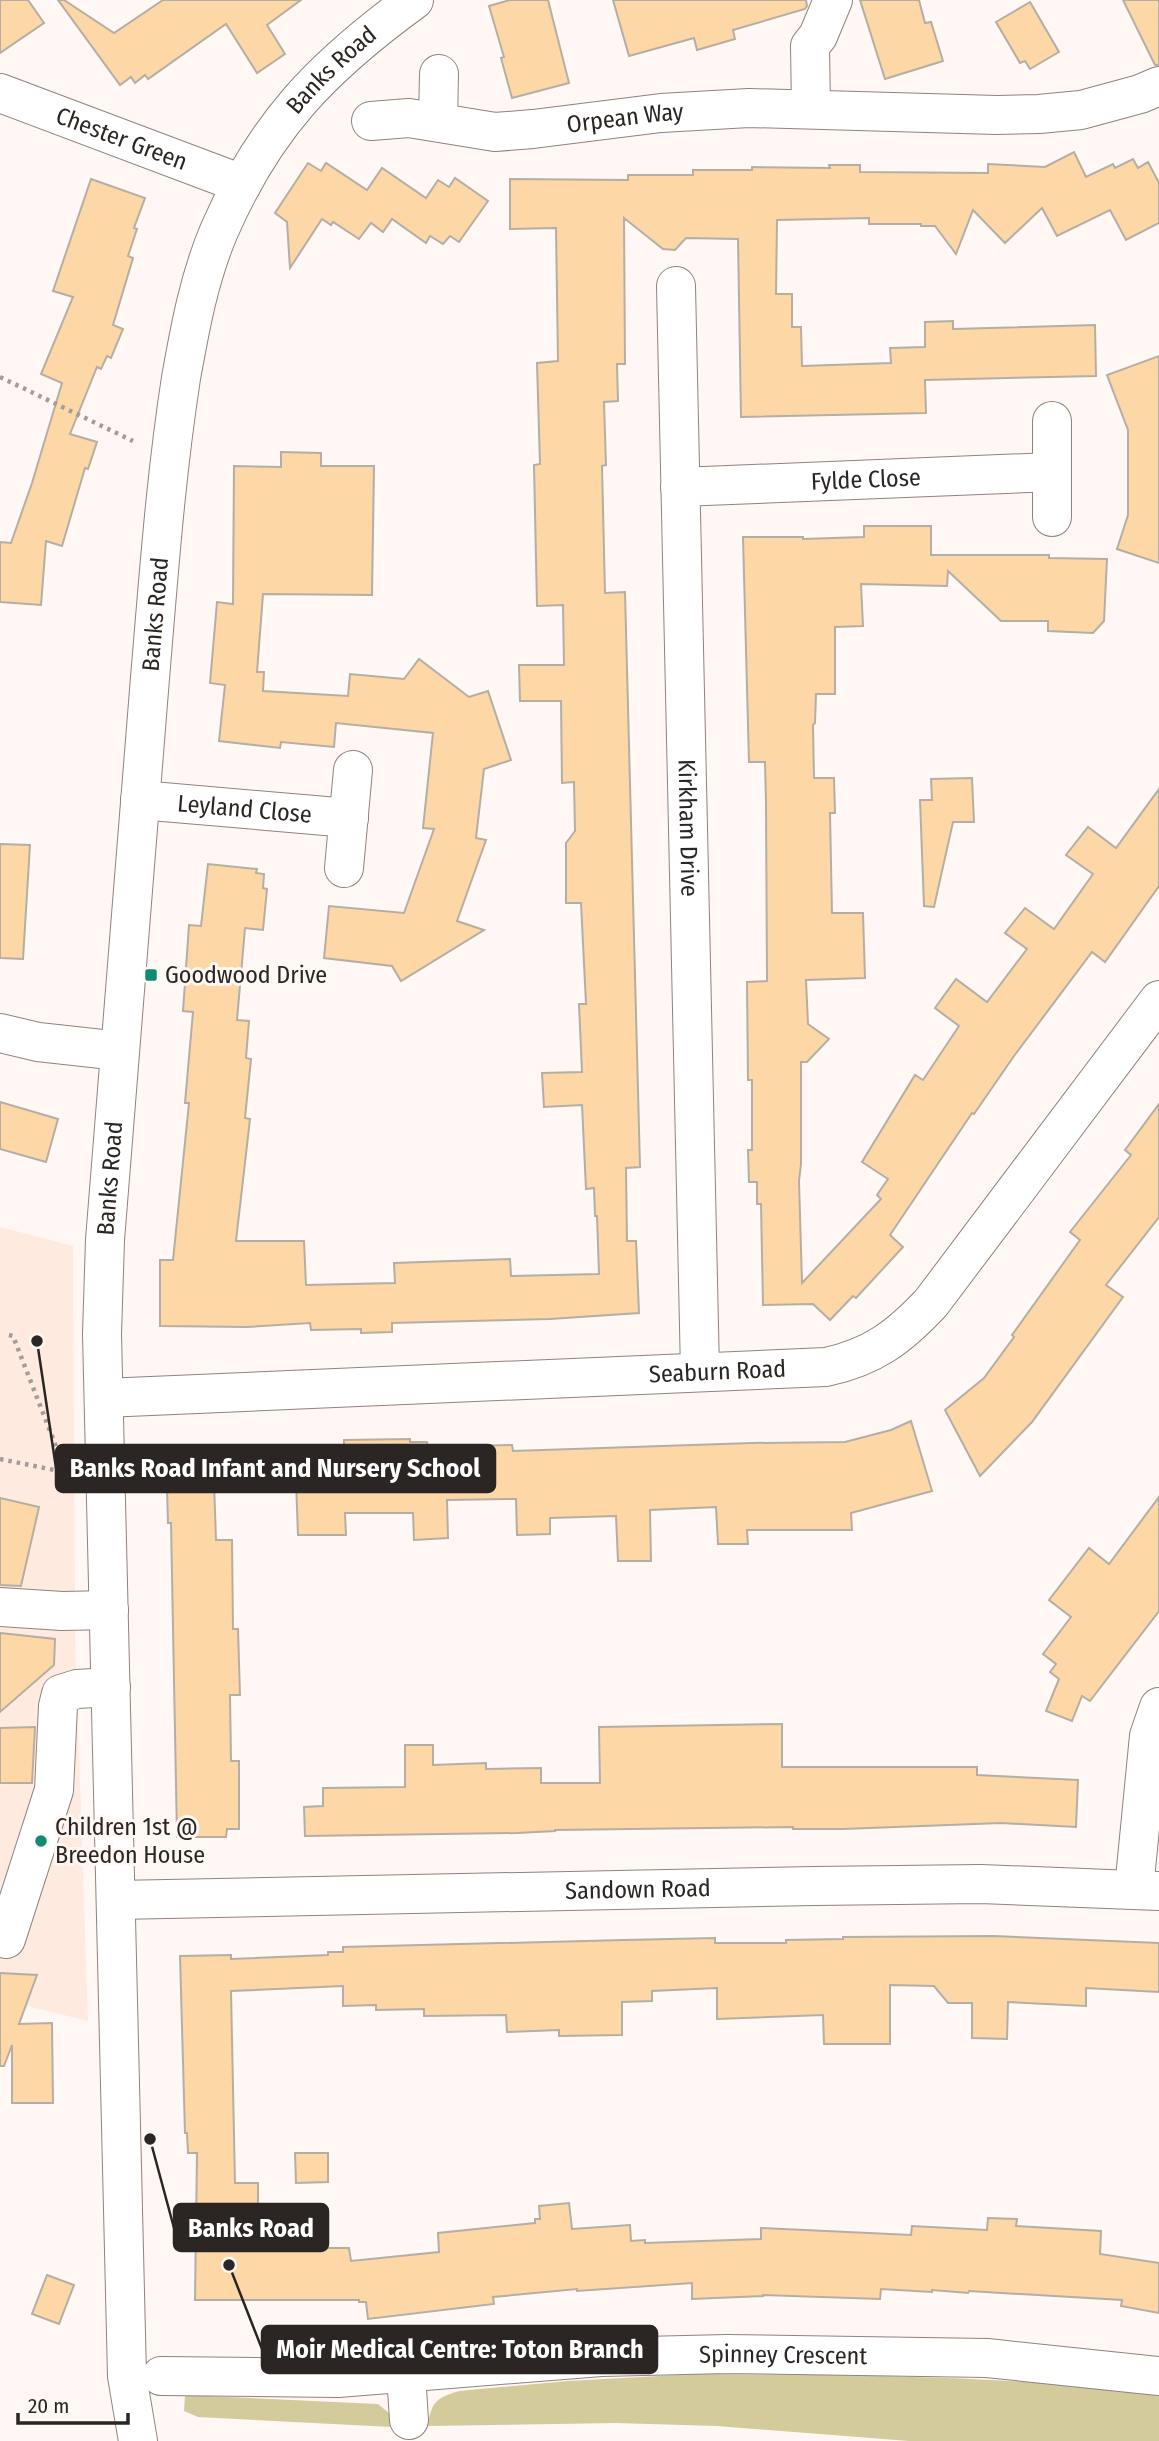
<svg xmlns="http://www.w3.org/2000/svg" width="1159" height="2441" font-family="'Fira Sans Condensed',sans-serif">
<style>
.built{fill:#feeadf}
.green{fill:#d4cb9c}
.building{fill:#fdd8a6;stroke:#b5aea4;stroke-width:2}
.lines{fill:none;stroke-linecap:round;stroke-linejoin:round}
.minor-casing{stroke:#8f837d;stroke-width:40}
.path{stroke:#a39c99;stroke-width:4.5;stroke-dasharray:3.5 5;stroke-linecap:butt}
.minor{stroke:#fff;stroke-width:38}
.poi-dot{fill:#128c70;stroke:#fff7f3;stroke-width:2.5}
.labels{text-anchor:middle;stroke-width:6;stroke-linejoin:round;paint-order:stroke}
.street-label{font-size:24px;fill:#2b2623;stroke:#fff7f3}
.poi-label{font-size:24px;fill:#2b2623;stroke:#fff7f3;text-anchor:start}
.leader{fill:none;stroke:#2b2623;stroke-width:2.5}
.callout-dot{fill:#2b2623;stroke:#fff7f3;stroke-width:2.5}
.callout{fill:#2b2623;stroke:#2b2623;stroke-width:2.5}
.callout-label{font-size:26px;text-anchor:middle;font-weight:bold;fill:#fff}
</style>
<rect width="100%" height="100%" fill="#fff7f3"/>
<path class="built" d="M 0,1227 L 73,1246 L 75,1637 L 88,2021 L 31,2007 L 0,1994 Z"/>
<g class="green">
<path d="M 696,2374 C 850,2375 1005,2375 1159,2394 L 1159,2441 L 909,2441 L 717,2426 L 616,2423 L 428,2426 C 431,2402 436,2398 459,2391 L 568,2381 Z"/>
<path d="M 185,2395 L 378,2404 L 389,2413 L 392,2427 L 198,2417 L 184,2411 Z"/>
</g>
<g class="building">
<path d="M 0,0 L 28,0 L 44,23 L 0,53 Z"/>
<path d="M 58,0 L 64,0 L 114,33 L 163,0 L 301,0 L 267,25 L 285,54 L 257,73 L 226,24 L 148,79 L 145,75 L 135,83 L 131,77 L 120,85 Z"/>
<path d="M 510,0 L 548,0 L 569,83 L 512,98 L 501,58 L 504,57 L 489,6 Z"/>
<path d="M 613,0 L 806,0 L 807,6 L 805,9 L 733,30 L 735,39 L 697,50 L 694,38 L 629,56 Z"/>
<path d="M 860,0 L 919,0 L 925,23 L 931,22 L 943,61 L 885,79 Z"/>
<path d="M 1123,0 L 1159,0 L 1159,65 L 1155,65 Z"/>
<path d="M 1030,2 L 1059,52 L 1030,69 L 1025,61 L 1020,63 L 996,22 Z"/>
<path d="M 1074,152 L 1086,177 L 1113,164 L 1115,168 L 1133,159 L 1138,168 L 1148,162 L 1159,183 L 1159,223 L 1126,240 L 1110,210 L 1057,236 L 1042,208 L 1005,243 L 973,210 L 956,254 L 935,226 L 921,226 L 921,224 L 869,224 L 869,218 L 777,220 L 776,294 L 792,294 L 792,327 L 801,327 L 802,366 L 891,363 L 890,348 L 925,347 L 925,322 L 953,321 L 953,329 L 1095,325 L 1096,376 L 925,380 L 926,413 L 741,417 L 738,239 L 686,238 L 675,250 L 663,249 L 624,218 L 625,364 L 617,364 L 618,401 L 604,402 L 606,465 L 602,466 L 605,593 L 625,592 L 640,1167 L 626,1168 L 627,1241 L 636,1241 L 639,1313 L 550,1319 L 392,1323 L 392,1332 L 361,1333 L 361,1329 L 311,1330 L 310,1323 L 247,1327 L 160,1326 L 160,1260 L 173,1260 L 189,1103 L 185,1103 L 193,1012 L 183,1011 L 189,925 L 201,926 L 208,864 L 257,869 L 256,873 L 264,874 L 263,888 L 267,889 L 263,930 L 245,928 L 237,1020 L 249,1021 L 246,1058 L 251,1059 L 245,1118 L 250,1119 L 236,1241 L 304,1241 L 306,1285 L 395,1283 L 394,1263 L 510,1259 L 511,1276 L 599,1274 L 597,1216 L 595,1216 L 594,1188 L 586,1189 L 582,1105 L 544,1107 L 542,1073 L 582,1072 L 579,1004 L 586,1004 L 581,903 L 566,903 L 566,843 L 575,831 L 574,782 L 562,783 L 561,701 L 520,701 L 519,665 L 564,665 L 563,605 L 537,606 L 534,465 L 540,464 L 537,363 L 558,361 L 556,228 L 510,229 L 510,179 L 628,180 L 628,175 L 693,175 L 693,170 L 752,170 L 752,167 L 830,168 L 829,165 L 860,165 L 860,172 L 988,173 L 988,164 L 1045,167 Z"/>
<path d="M 308,163 L 321,171 L 326,163 L 367,190 L 382,168 L 426,198 L 438,180 L 449,187 L 455,178 L 488,201 L 459,242 L 450,236 L 443,244 L 430,236 L 426,243 L 392,219 L 383,232 L 371,223 L 359,239 L 333,222 L 331,225 L 322,219 L 290,268 L 287,222 L 275,213 Z"/>
<path d="M 91,179 L 145,198 L 134,228 L 137,229 L 128,256 L 133,258 L 113,325 L 123,329 L 111,358 L 107,356 L 101,369 L 97,367 L 70,434 L 97,442 L 88,469 L 85,468 L 62,546 L 46,541 L 41,605 L 0,602 L 0,542 L 11,543 L 32,483 L 62,383 L 41,374 L 73,297 L 53,291 Z"/>
<path d="M 1159,356 L 1159,563 L 1117,549 L 1128,515 L 1128,430 L 1107,375 Z"/>
<path d="M 281,452 L 321,453 L 321,466 L 374,466 L 372,595 L 263,594 L 257,672 L 264,672 L 263,691 L 348,696 L 350,674 L 404,679 L 419,659 L 469,697 L 488,691 L 511,760 L 484,769 L 476,838 L 486,840 L 457,921 L 484,930 L 401,981 L 392,966 L 324,958 L 329,906 L 404,913 L 434,829 L 423,828 L 433,733 L 336,723 L 334,747 L 281,742 L 280,748 L 219,741 L 225,685 L 210,683 L 217,602 L 233,604 L 234,466 L 281,467 Z"/>
<path d="M 864,526 L 931,526 L 931,555 L 1049,555 L 1049,558 L 1107,559 L 1104,621 L 1093,633 L 1048,631 L 1048,621 L 1001,621 L 948,571 L 947,586 L 861,584 L 863,626 L 835,627 L 835,694 L 816,694 L 815,723 L 813,725 L 814,778 L 834,778 L 835,813 L 830,813 L 832,913 L 863,913 L 865,978 L 806,980 L 808,1024 L 829,1039 L 807,1062 L 801,1062 L 801,1164 L 799,1181 L 802,1283 L 881,1199 L 877,1195 L 888,1179 L 862,1162 L 915,1075 L 923,1080 L 959,1026 L 935,1008 L 956,979 L 987,1002 L 1027,949 L 1005,933 L 1025,908 L 1054,929 L 1093,874 L 1066,855 L 1088,827 L 1116,848 L 1159,789 L 1159,886 L 1105,962 L 1092,952 L 1014,1056 L 974,1114 L 972,1113 L 890,1235 L 903,1247 L 856,1298 L 853,1296 L 830,1320 L 813,1304 L 763,1305 L 761,1204 L 757,1204 L 757,1182 L 749,1182 L 748,1150 L 752,1150 L 752,1080 L 748,1080 L 747,982 L 767,981 L 766,803 L 765,762 L 749,762 L 743,537 L 803,537 L 803,539 L 864,537 Z"/>
<path d="M 972,778 L 974,822 L 953,822 L 934,907 L 924,906 L 920,800 L 932,800 L 931,779 Z"/>
<path d="M 0,844 L 30,845 L 23,959 L 0,958 Z"/>
<path d="M 0,1102 L 58,1119 L 46,1162 L 0,1149 Z"/>
<path d="M 1159,1104 L 1159,1217 L 1106,1285 L 1123,1297 L 1032,1422 L 980,1476 L 945,1410 L 984,1378 L 1014,1337 L 1012,1335 L 1080,1240 L 1070,1232 L 1131,1155 L 1125,1150 Z"/>
<path d="M 911,1421 L 932,1491 L 851,1513 L 852,1530 L 747,1530 L 748,1544 L 718,1544 L 716,1507 L 650,1510 L 651,1561 L 618,1561 L 616,1516 L 550,1518 L 550,1534 L 517,1535 L 516,1499 L 447,1500 L 448,1538 L 414,1540 L 413,1513 L 345,1513 L 346,1535 L 298,1535 L 295,1453 L 344,1452 L 344,1440 L 410,1439 L 410,1442 L 427,1442 L 428,1447 L 512,1445 L 513,1451 L 752,1443 L 845,1442 L 891,1430 Z"/>
<path d="M 213,1453 L 216,1540 L 232,1540 L 233,1629 L 238,1629 L 240,1695 L 230,1695 L 231,1761 L 239,1761 L 239,1829 L 227,1829 L 226,1837 L 177,1837 L 171,1523 L 168,1523 L 166,1455 Z"/>
<path d="M 1159,1497 L 1159,1611 L 1090,1701 L 1082,1696 L 1072,1721 L 1046,1711 L 1059,1679 L 1050,1672 L 1056,1664 L 1043,1654 L 1071,1617 L 1049,1600 L 1089,1548 L 1109,1564 Z"/>
<path d="M 0,1498 L 39,1507 L 21,1586 L 0,1585 Z"/>
<path d="M 0,1633 L 55,1639 L 54,1665 L 0,1712 Z"/>
<path d="M 782,1724 L 782,1767 L 977,1767 L 977,1775 L 1078,1780 L 1076,1827 L 1001,1823 L 843,1829 L 793,1829 L 793,1827 L 555,1830 L 555,1831 L 517,1833 L 305,1836 L 304,1807 L 323,1806 L 323,1788 L 405,1787 L 405,1745 L 433,1745 L 433,1765 L 486,1763 L 486,1769 L 541,1768 L 541,1783 L 600,1783 L 599,1727 Z"/>
<path d="M 35,1727 L 32,1783 L 0,1783 L 0,1728 Z"/>
<path d="M 993,1936 L 1159,1943 L 1159,1992 L 1086,1988 L 1086,2006 L 1008,2002 L 1007,2039 L 972,2038 L 972,2003 L 948,2003 L 934,1986 L 890,1985 L 890,2044 L 824,2044 L 823,2015 L 717,2019 L 717,1988 L 652,1991 L 652,2001 L 622,2002 L 622,2035 L 559,2036 L 559,2030 L 507,2032 L 506,2015 L 424,2016 L 424,2009 L 376,2010 L 376,2005 L 343,2006 L 343,1986 L 231,1991 L 235,2183 L 258,2183 L 258,2248 L 349,2248 L 351,2261 L 439,2252 L 438,2233 L 535,2223 L 535,2219 L 540,2219 L 539,2206 L 569,2203 L 572,2229 L 630,2225 L 631,2241 L 645,2240 L 645,2243 L 761,2239 L 761,2228 L 911,2235 L 912,2226 L 987,2230 L 988,2218 L 1017,2219 L 1016,2226 L 1101,2231 L 1100,2254 L 1159,2263 L 1159,2313 L 1121,2306 L 1122,2300 L 969,2291 L 968,2293 L 932,2290 L 932,2292 L 881,2289 L 880,2299 L 763,2295 L 763,2296 L 692,2299 L 692,2283 L 577,2291 L 577,2289 L 493,2297 L 494,2304 L 368,2319 L 366,2302 L 359,2302 L 359,2300 L 195,2300 L 197,2153 L 188,2153 L 187,2133 L 185,2133 L 180,1956 L 231,1955 L 231,1959 L 328,1955 L 328,1952 L 343,1952 L 343,1947 L 624,1940 L 715,1938 L 715,1943 L 786,1943 L 786,1940 L 843,1939 L 843,1937 Z"/>
<path d="M 0,1973 L 37,1975 L 19,2024 L 52,2023 L 53,2103 L 12,2103 L 12,2045 L 4,2066 L 0,2066 Z"/>
<path d="M 295,2153 L 328,2153 L 328,2182 L 296,2183 Z"/>
<path d="M 47,2275 L 74,2285 L 59,2324 L 32,2314 Z"/>
</g>
<g class="lines">
<defs>
<g id="minor">
<path id="s1" d="M 0,93 L 242,184"/>
<path d="M 811,109 L 810,46 L 818,36 L 833,0"/>
<path id="s2" d="M 371,121 L 409,118 L 495,132 L 533,129 L 661,113 L 749,108 L 997,115 L 1039,114 L 1081,110 L 1140,94 L 1159,86"/>
<path d="M 438,122 L 439,74"/>
<path id="s3" d="M 676,286 L 700,1371"/>
<path id="s4" d="M 680,487 L 1052,472"/>
<path d="M 1052,517 L 1052,421"/>
<path id="s5" d="M 140,800 L 349,818"/>
<path d="M 344,868 L 353,770"/>
<path d="M 0,1033 L 38,1042 L 120,1051"/>
<path id="s6" d="M 104,1398 L 826,1367 C 873,1357 899,1337 931,1303 L 1159,1000"/>
<path d="M 0,1607 L 62,1611 L 109,1610"/>
<path d="M 1134,1889 L 1149,1736 L 1159,1707"/>
<path id="s7" d="M 116,1900 L 814,1886 L 981,1884 L 1159,1891"/>
<path d="M 6,1939 L 54,1790 L 58,1706 L 61,1694 L 77,1689 L 111,1687"/>
<path d="M 406,2374 L 409,2420"/>
<path id="s8" d="M 161,2376 L 338,2378 L 601,2357 L 727,2354 L 987,2358 L 1159,2376"/>
<path id="s9" d="M 138,2441 L 127,2376 L 102,1334 L 105,1240 C 121,1036 137,833 154,630 C 161,545 168,462 181,378 C 190,328 199,278 219,231 C 265,125 322,67 414,0"/>
</g>
</defs>
<use href="#minor" class="minor-casing"/>
<g class="path">
<path d="M 0,377 L 133,441"/>
<path d="M 9,1335 L 13,1336 L 66,1472"/>
<path d="M 0,1459 L 64,1472"/>
</g>
<use href="#minor" class="minor"/>
</g>
<g class="poi-dot">
<rect x="144" y="968" width="14" height="14" rx="3.5"/>
<circle cx="41" cy="1841" r="7"/>
</g>
<g class="labels">
<g class="street-label">
<text dy="8" stroke="none"><textPath href="#s9" startOffset="2418">Banks Road</textPath></text>
<text dy="8" stroke="none"><textPath href="#s2" startOffset="256">Orpean Way</textPath></text>
<text dy="8" stroke="none"><textPath href="#s1" startOffset="130">Chester Green</textPath></text>
<text dy="8" stroke="none"><textPath href="#s4" startOffset="186">Fylde Close</textPath></text>
<text dy="8" stroke="none"><textPath href="#s9" startOffset="1830">Banks Road</textPath></text>
<text dy="8" stroke="none"><textPath href="#s5" startOffset="105">Leyland Close</textPath></text>
<text dy="8" stroke="none"><textPath href="#s3" startOffset="542">Kirkham Drive</textPath></text>
<text dy="8" stroke="none"><textPath href="#s9" startOffset="1264">Banks Road</textPath></text>
<text dy="8" stroke="none"><textPath href="#s6" startOffset="614">Seaburn Road</textPath></text>
<text dy="8" stroke="none"><textPath href="#s7" startOffset="522">Sandown Road</textPath></text>
<text dy="8" stroke="none"><textPath href="#s8" startOffset="623">Spinney Crescent</textPath></text>
</g>
<g class="poi-label">
<text x="165" y="983">Goodwood Drive</text>
<text x="55" y="1835">Children 1st @<tspan x="55" dy="28">Breedon House</tspan></text>
</g>
</g>
<path class="leader" d="M37 1341L56 1468M150 2139L174 2228M229 2265L262 2349"/>
<g class="callout-dot">
<circle cx="37" cy="1341" r="7"/>
<circle cx="150" cy="2139" r="7"/>
<circle cx="229" cy="2265" r="7"/>
</g>
<g class="callout">
<rect x="56" y="1445" width="439" height="47" rx="7"/>
<rect x="174" y="2204" width="154" height="47" rx="7"/>
<rect x="262" y="2326" width="395" height="47" rx="7"/>
</g>
<g class="callout-label">
<text x="275" y="1477">Banks Road Infant and Nursery School</text>
<text x="251" y="2237">Banks Road</text>
<text x="460" y="2358">Moir Medical Centre: Toton Branch</text>
</g>
<path d="M18 2413v10h110v-10" fill="none" stroke="#2b2623" stroke-width="3.5"/>
<text x="28" y="2413" font-size="21" fill="#2b2623" stroke="#fff7f3" stroke-width="5" paint-order="stroke">20 m</text>
</svg>
